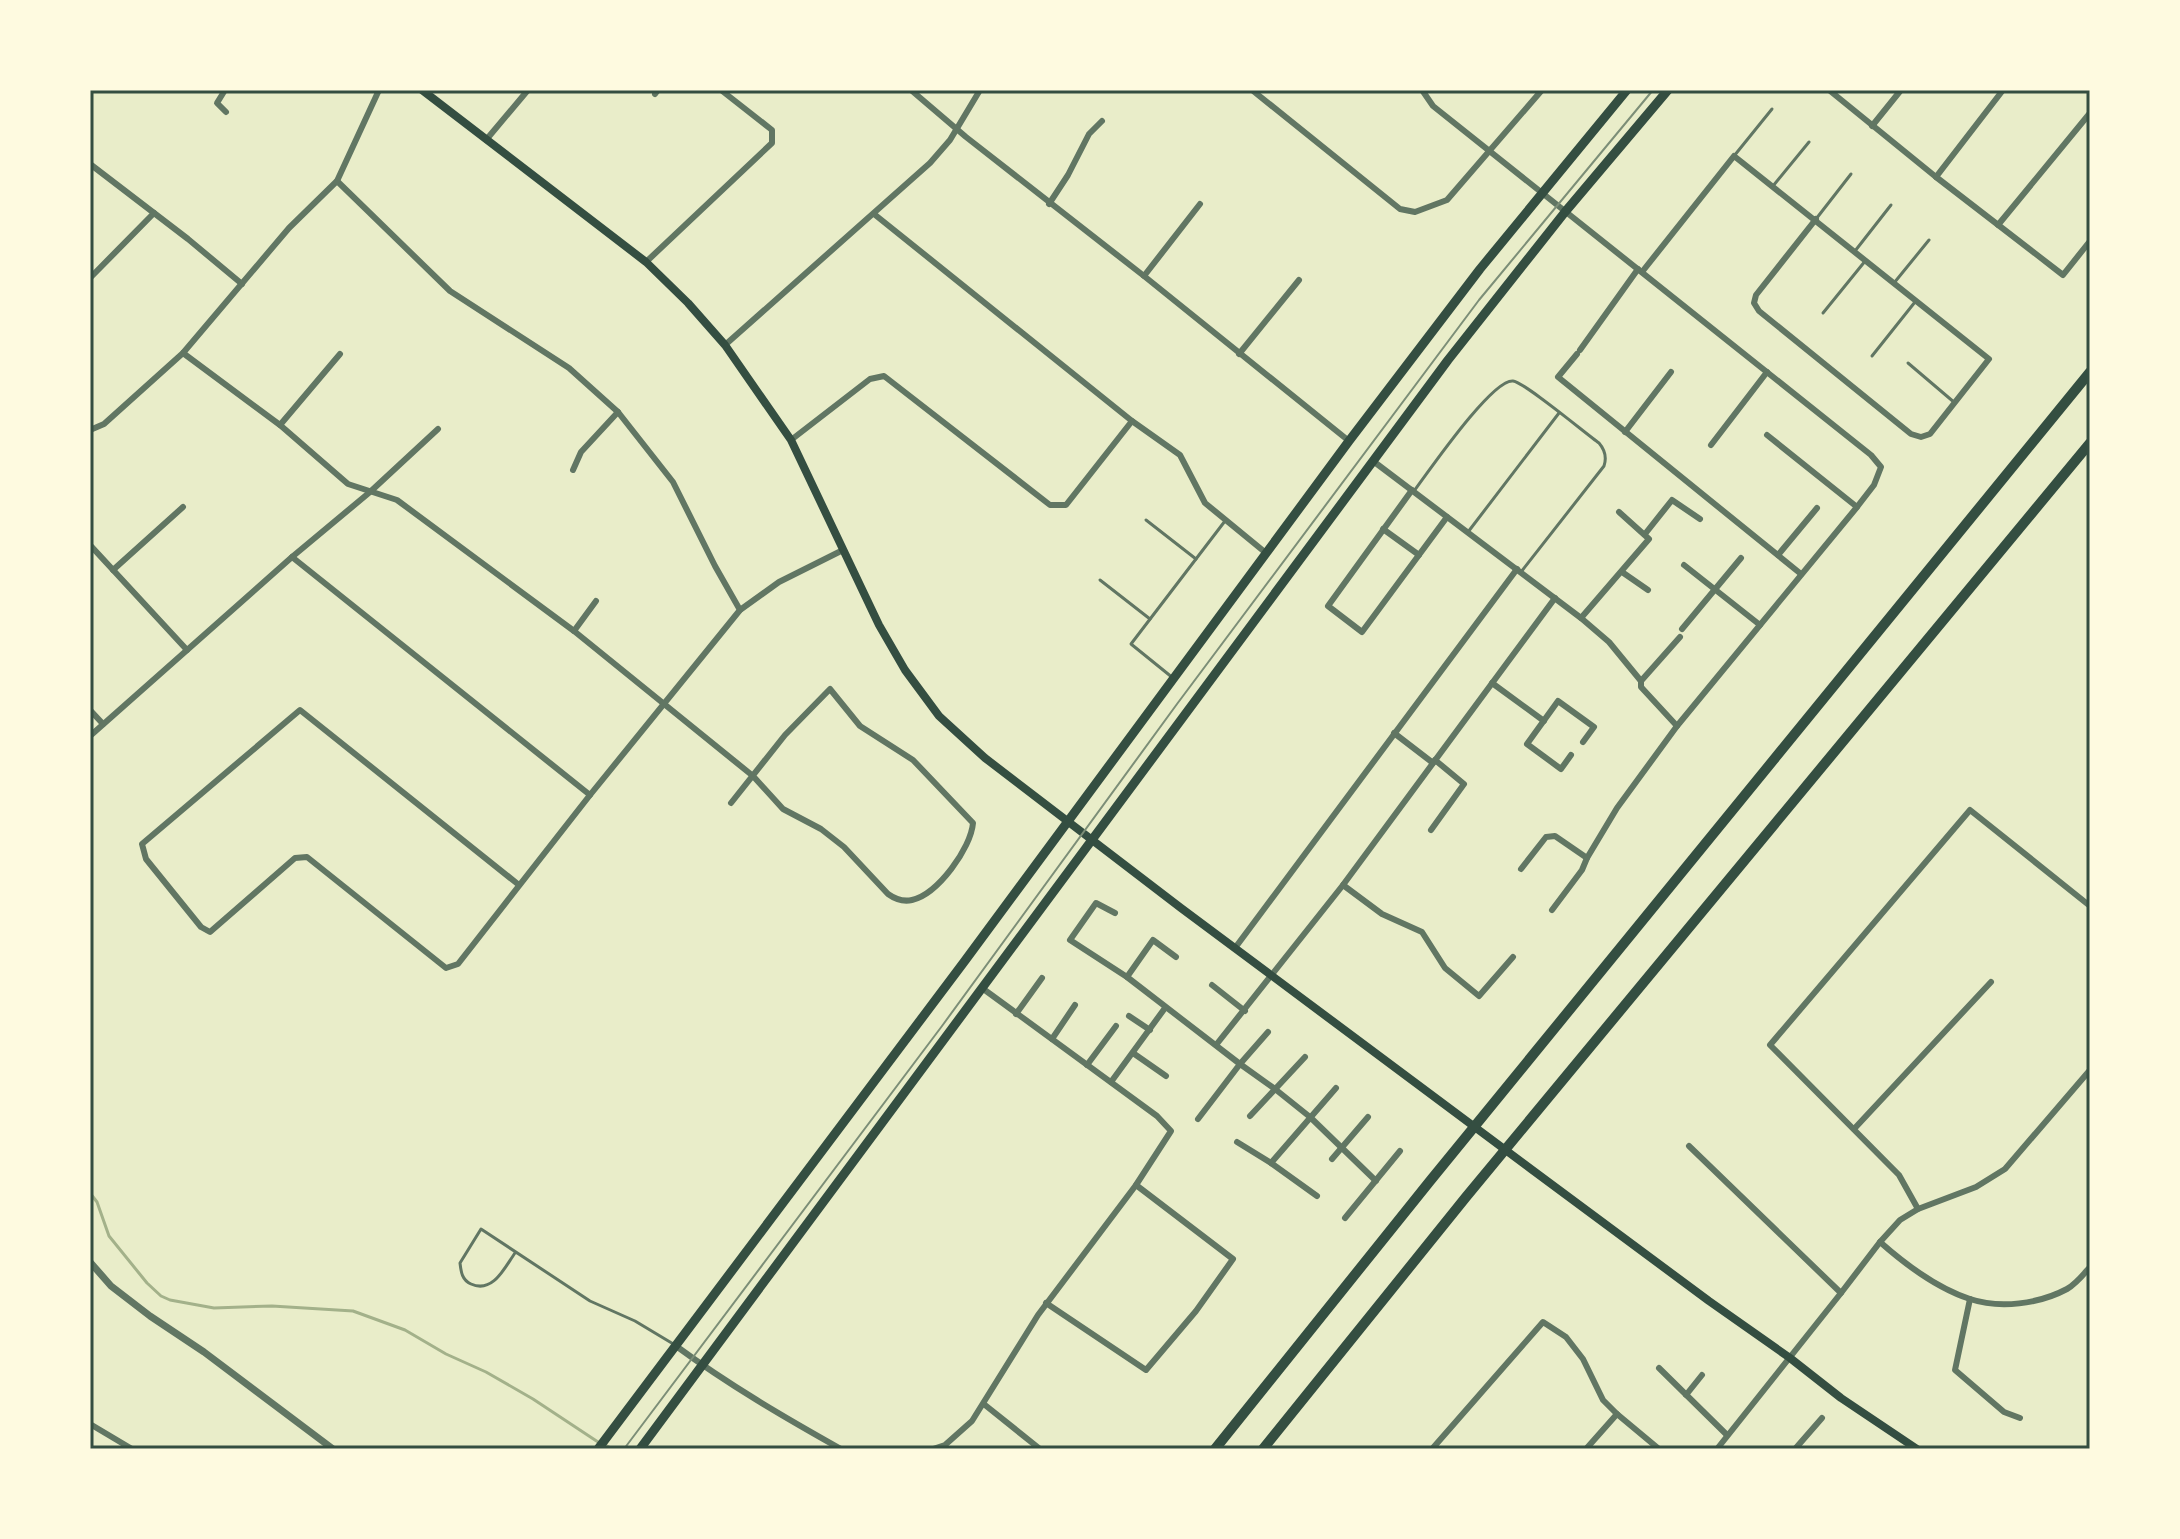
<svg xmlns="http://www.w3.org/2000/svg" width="2180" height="1539" font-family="'Work Sans',sans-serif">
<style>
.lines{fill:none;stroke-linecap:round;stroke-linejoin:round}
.stream{stroke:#a3b18a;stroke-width:3}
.service{stroke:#617663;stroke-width:3}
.minor{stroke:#617663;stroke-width:6}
.tertiary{stroke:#617663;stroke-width:7}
.secondary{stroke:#344e41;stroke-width:8}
.primary{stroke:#344e41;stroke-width:9}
.motorway{stroke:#344e41;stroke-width:10}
.tram{stroke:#7c8e77;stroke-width:2}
.neatline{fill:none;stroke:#344e41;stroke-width:3}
</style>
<rect width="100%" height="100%" fill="#e9edc9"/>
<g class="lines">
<g class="stream">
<path d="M 90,1193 L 97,1202 L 109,1236 L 147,1283 L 161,1296 L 170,1300 L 214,1308 L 272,1306 L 353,1311 L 405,1330 L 446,1354 L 486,1372 L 533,1399 L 598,1442"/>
<path d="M 605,1445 L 613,1449"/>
</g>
<g class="service">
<path d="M 1734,156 L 1772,109"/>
<path d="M 1773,186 L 1809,142"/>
<path d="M 1816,219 L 1851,174"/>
<path d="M 1855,251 L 1891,205"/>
<path d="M 1894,283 L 1929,240"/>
<path d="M 1823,313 L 1866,260"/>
<path d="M 1872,356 L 1915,302"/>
<path d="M 1908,363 L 1955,403"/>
<path d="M 1414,491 C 1429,471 1492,379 1513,381 C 1524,382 1585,433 1599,443 C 1605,450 1607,457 1604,466 L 1521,572"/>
<path d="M 1146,520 L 1196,559"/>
<path d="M 1468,532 L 1559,413"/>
<path d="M 1100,580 L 1150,619"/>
<path d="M 1173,678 L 1131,644 L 1225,521"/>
<path d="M 515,1253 C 505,1267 493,1294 471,1284 C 462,1280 461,1272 460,1263 L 481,1229 L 590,1301 L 635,1321 L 675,1345"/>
</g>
<g class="minor">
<path d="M 225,90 L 217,103 L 226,112"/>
<path d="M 911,90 L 966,137 L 1144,276 L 1349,441"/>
<path d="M 1252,90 L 1400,209 L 1415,212 L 1447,200 L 1542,90"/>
<path d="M 1422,90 L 1433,106 L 1871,455 L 1881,467 L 1874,485 L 1857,507 L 1677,726 L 1617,808 L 1587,858 L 1555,836 L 1546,837 L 1521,869"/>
<path d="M 1829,90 L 1936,177 L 2063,275 L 2090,241"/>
<path d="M 655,94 L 658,90"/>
<path d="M 1872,126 L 1901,90"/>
<path d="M 486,140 L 528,90"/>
<path d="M 90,164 L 188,239 L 242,284"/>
<path d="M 1936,177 L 2003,90"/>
<path d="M 337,181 L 450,291 L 569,368 L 618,412 L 673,482 L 715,566 L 740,610"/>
<path d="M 1049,204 L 1068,175 L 1089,134 L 1102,121"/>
<path d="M 874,214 L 1132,421 L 1180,455 L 1205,503 L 1266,553"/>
<path d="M 1998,225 L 2090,113"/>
<path d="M 646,262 L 772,143 L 772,130 L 721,90"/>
<path d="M 1642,272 L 1734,156 L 1989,359 L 1930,434 L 1921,437 L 1911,434 L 1759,311 L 1754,303 L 1756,295 L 1816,219"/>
<path d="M 1144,276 L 1200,204"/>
<path d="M 90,278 L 154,213"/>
<path d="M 725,345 L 930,163 L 950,140 L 980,90"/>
<path d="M 1580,350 L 1638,269"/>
<path d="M 183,353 L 280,425 L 348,484 L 397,500 L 574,631 L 753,776 L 783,809 L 821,829 L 844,847 L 888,894 C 895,899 903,902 912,900 C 938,894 971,848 973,823 L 913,760 L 860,726 L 830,689 L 785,735 L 731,803"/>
<path d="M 1239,354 L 1299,280"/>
<path d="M 1577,354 L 1558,377 L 1801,574"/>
<path d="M 280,425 L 340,354"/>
<path d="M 90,430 L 104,424 L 183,353 L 289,228 L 337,181 L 379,90"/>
<path d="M 1625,432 L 1671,372"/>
<path d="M 1767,435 L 1857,507"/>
<path d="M 791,440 L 870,379 L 884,376 L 1050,505 L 1066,505 L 1132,421"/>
<path d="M 1711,445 L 1767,372"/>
<path d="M 1373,461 L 1581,618 L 1609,642 L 1641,681 L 1641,687 L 1677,726"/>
<path d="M 573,470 L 581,452 L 618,412"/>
<path d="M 1412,490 L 1328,606 L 1362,632 L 1447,517"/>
<path d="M 1383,529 L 1419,555"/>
<path d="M 1645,534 L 1672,500 L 1700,519"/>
<path d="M 90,545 L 187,650"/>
<path d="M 1778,555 L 1817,508"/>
<path d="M 292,557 L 590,795"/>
<path d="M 1684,565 L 1760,625"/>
<path d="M 113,570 L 183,507"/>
<path d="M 1622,572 L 1648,590"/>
<path d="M 1581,618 L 1649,539 L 1619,512"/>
<path d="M 1682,629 L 1741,558"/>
<path d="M 574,631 L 596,601"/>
<path d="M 1641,681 L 1680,637"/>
<path d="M 1492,683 L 1544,721"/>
<path d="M 90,710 L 103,724"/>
<path d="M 1394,733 L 1433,763"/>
<path d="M 90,736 L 292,557 L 370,492 L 438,429"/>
<path d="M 1571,755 L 1561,769 L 1527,744 L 1558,701 L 1594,727 L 1583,742"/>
<path d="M 1431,830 L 1464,784 L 1435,760"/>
<path d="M 519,885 L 300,710 L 142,844 L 146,859 L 201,927 L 210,932 L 295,858 L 307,857 L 446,968 L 458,964 L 590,795 L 740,610 L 779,582 L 843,550"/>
<path d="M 1343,885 L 1382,914 L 1422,932 L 1445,968 L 1479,996 L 1513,957"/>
<path d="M 1552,910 L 1582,870 L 1587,858"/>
<path d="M 1115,913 L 1096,903 L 1070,940 L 1127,977 L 1240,1064 L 1275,1089 L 1310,1117 L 1376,1181"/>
<path d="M 1235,948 L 1517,569"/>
<path d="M 1127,977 L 1153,940 L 1176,957"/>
<path d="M 1212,985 L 1245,1011"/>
<path d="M 1016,1014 L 1042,978"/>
<path d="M 1129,1016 L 1150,1030"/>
<path d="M 1052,1039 L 1075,1005"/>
<path d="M 1216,1045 L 1343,885 L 1555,598"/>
<path d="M 1133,1053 L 1166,1076"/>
<path d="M 1087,1065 L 1116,1026"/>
<path d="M 1111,1082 L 1165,1008"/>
<path d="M 1250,1116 L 1305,1057"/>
<path d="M 1198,1119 L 1240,1064 L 1268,1032"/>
<path d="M 1854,1129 L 1991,982"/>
<path d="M 1237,1142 L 1271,1163 L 1317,1196"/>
<path d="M 1689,1146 L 1841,1293"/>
<path d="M 1332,1159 L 1368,1117"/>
<path d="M 1271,1163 L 1336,1088"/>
<path d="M 1918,1209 L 1899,1175 L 1770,1045 L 1970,810 L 2090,906"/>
<path d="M 1345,1218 L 1400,1151"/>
<path d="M 1880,1242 C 1906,1265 1936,1288 1970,1299 C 2000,1309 2039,1304 2067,1289 C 2076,1284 2083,1275 2090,1267"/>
<path d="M 1970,1299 L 1955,1370 L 2004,1412 L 2020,1418"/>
<path d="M 1046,1303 L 1146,1370 L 1196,1311 L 1233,1259 L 1136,1185"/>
<path d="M 676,1346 C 729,1385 784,1417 841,1449"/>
<path d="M 1659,1368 L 1727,1435"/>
<path d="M 1686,1395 L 1702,1375"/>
<path d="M 985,1405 L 1040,1449"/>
<path d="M 90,1424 L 132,1449"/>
<path d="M 933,1449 L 945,1445 L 972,1421 L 1038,1315 L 1136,1185 L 1171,1131 L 1157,1116 L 982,988"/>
<path d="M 1432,1449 L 1543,1322 L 1566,1337 L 1583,1359 L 1603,1400 L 1617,1414 L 1659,1449"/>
<path d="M 1586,1449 L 1617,1414"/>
<path d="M 1717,1449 L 1841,1293 L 1880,1242 L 1900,1220 L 1918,1209 L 1976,1187 L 2005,1169 L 2090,1070"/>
<path d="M 1795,1449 L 1822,1418"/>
</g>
<path class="tertiary" d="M 90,1262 L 111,1286 L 150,1316 L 204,1352 L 333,1449"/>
<path class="secondary" d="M 422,90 L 646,262 L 688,303 L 725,345 L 791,440 L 879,625 L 905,670 L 939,716 L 985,758 L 1181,908 L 1531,1169 L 1709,1301 L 1790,1358 L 1841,1398 L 1917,1449"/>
<g class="primary">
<path d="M 598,1449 L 964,962 L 1349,441 L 1480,269 L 1627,90"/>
<path d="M 640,1449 L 1448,360 L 1565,212 L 1668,90"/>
</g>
<g class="motorway">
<path d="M 1215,1449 L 1430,1181 L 2090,372"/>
<path d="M 1263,1449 L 1466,1197 L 2090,443"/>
</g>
<path class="tram" d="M 624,1449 L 942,1026 L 1177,704 L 1479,300 L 1653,90"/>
</g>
<rect width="2180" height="1539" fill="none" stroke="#fefae0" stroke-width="184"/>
<rect x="92" y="92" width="1996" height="1355" class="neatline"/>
</svg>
